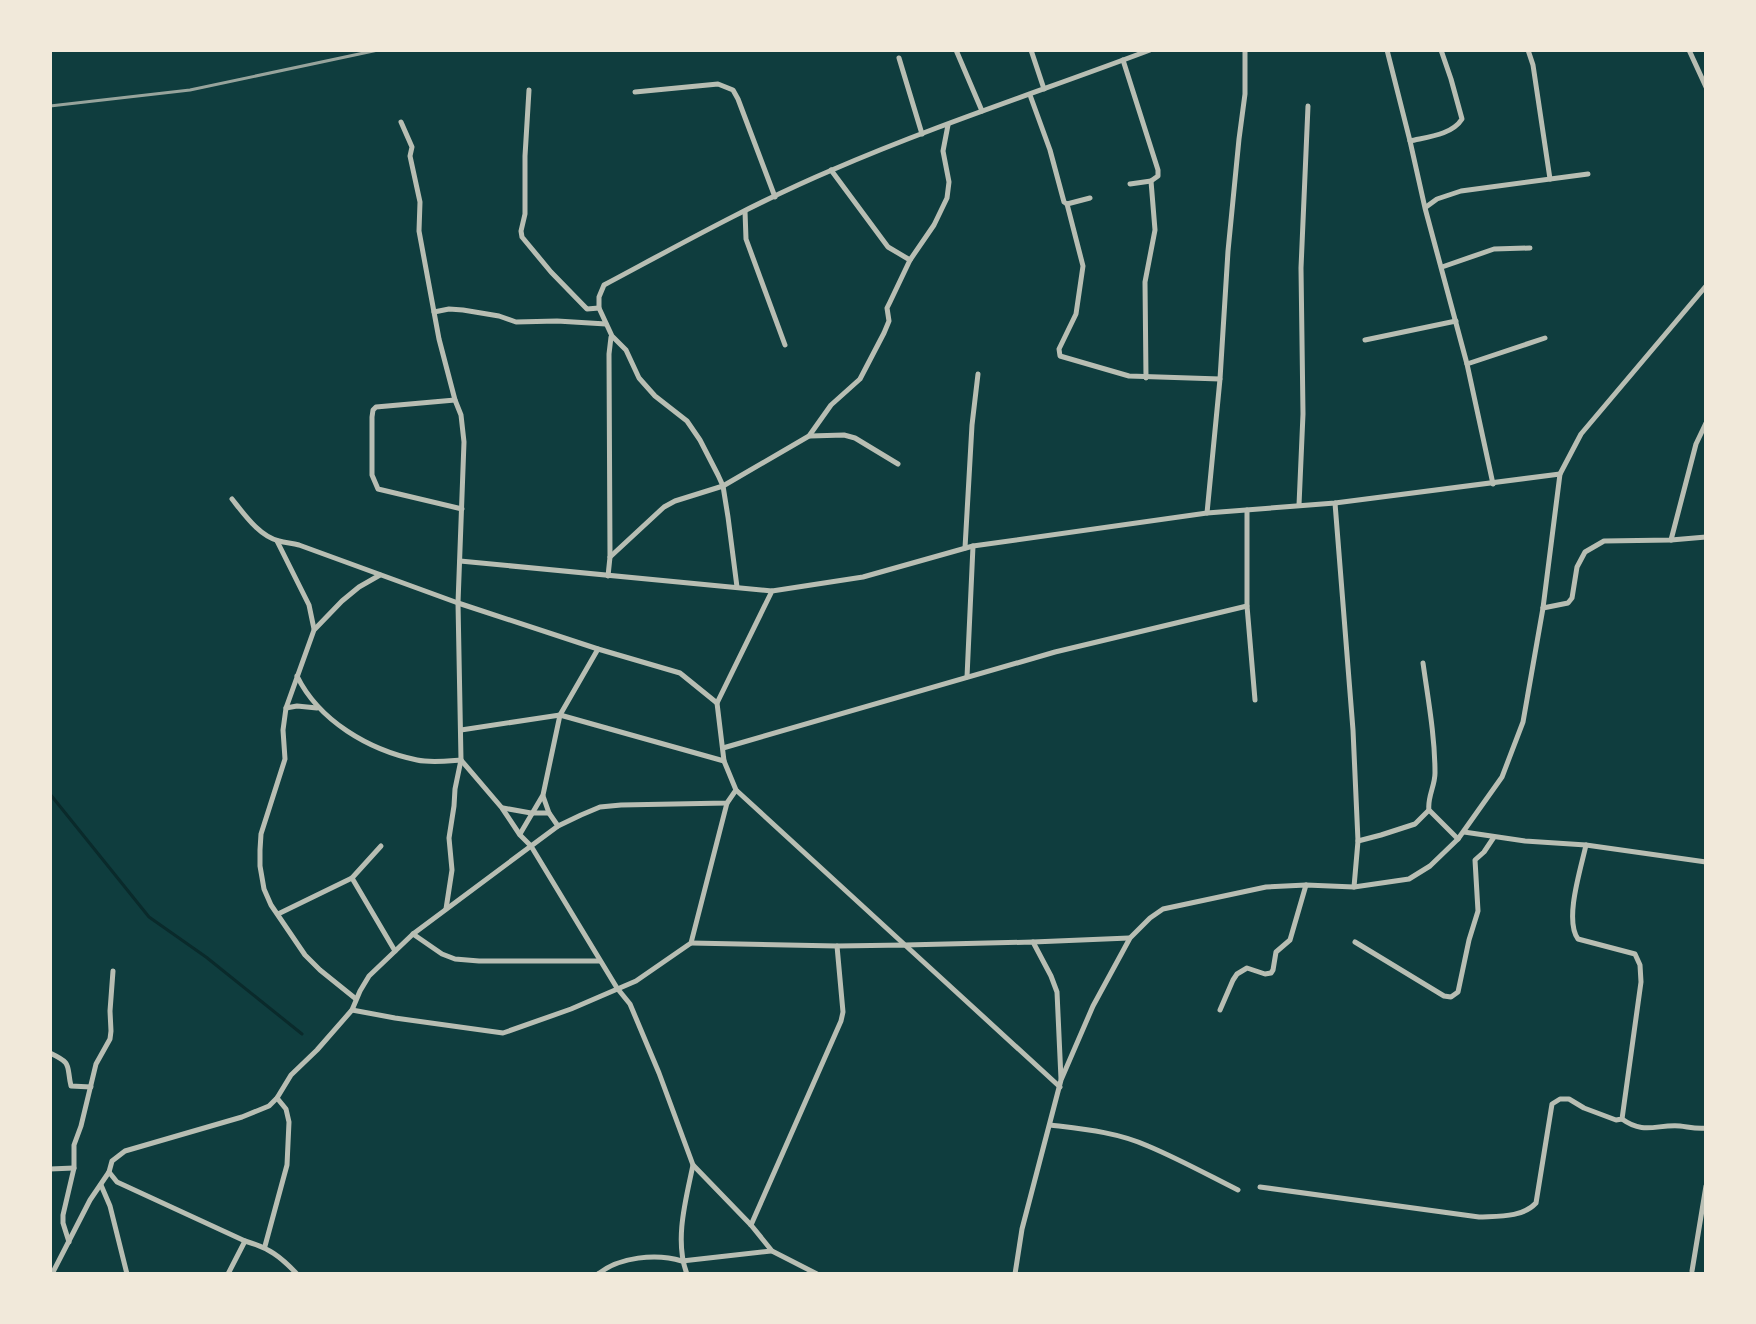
<svg xmlns="http://www.w3.org/2000/svg" width="1756" height="1324" font-family="Commissioner,sans-serif">
<style>
.lines{fill:none;stroke-linecap:round;stroke-linejoin:round}
.stream{stroke:#0a2a2b;stroke-width:3}
.minor{stroke:#b8beb3;stroke-width:5}
.rail{stroke:#97a49c;stroke-width:3}
</style>
<rect width="100%" height="100%" fill="#0f3d3e"/>
<g class="lines">
<path class="stream" d="M 50,794 L 149,917 L 206,957 L 302,1034"/>
<g class="minor">
<path d="M 956,50 L 982,111"/>
<path d="M 1031,50 L 1044,89"/>
<path d="M 1387,50 L 1410,141 L 1425,208 L 1467,364 L 1493,484"/>
<path d="M 1528,50 L 1533,65 L 1550,179"/>
<path d="M 1689,50 L 1706,87"/>
<path d="M 899,58 L 922,134"/>
<path d="M 1123,60 L 1158,170 L 1158,176 L 1151,181 L 1155,230 L 1145,282 L 1146,378"/>
<path d="M 529,90 L 525,156 L 525,214 L 521,231 L 522,237 L 551,272 L 587,309 L 599,308"/>
<path d="M 635,92 L 718,84 L 733,90 L 738,99 L 775,197"/>
<path d="M 1030,95 L 1050,150 L 1064,202 L 1067,204 L 1090,198"/>
<path d="M 401,122 L 412,147 L 410,156 L 420,202 L 419,231 L 439,339 L 455,400 L 461,415 L 464,442 L 458,603 L 461,760 L 455,789 L 454,806 L 449,838 L 452,870 L 446,909"/>
<path d="M 1410,141 C 1427,137 1452,135 1462,119 L 1451,79 L 1441,50"/>
<path d="M 831,170 L 888,247 L 910,260"/>
<path d="M 1130,184 L 1151,181"/>
<path d="M 1067,204 L 1083,266 L 1076,314 L 1059,349 L 1060,356 L 1129,376 L 1220,379"/>
<path d="M 1426,207 L 1437,199 L 1461,191 L 1588,174"/>
<path d="M 745,211 L 746,239 L 785,345"/>
<path d="M 1442,267 L 1494,249 L 1530,248"/>
<path d="M 434,312 L 449,309 L 463,310 L 499,316 L 516,322 L 557,321 L 606,324"/>
<path d="M 1365,340 L 1456,321"/>
<path d="M 1467,364 L 1545,338"/>
<path d="M 455,400 L 376,407 L 373,410 L 372,417 L 372,475 L 378,489 L 462,509"/>
<path d="M 810,436 L 844,435 L 855,438 L 898,464"/>
<path d="M 232,499 C 244,514 259,536 279,541 C 286,543 292,543 299,545 L 458,603 L 598,649 L 680,673 L 717,703 L 724,761 L 736,790 L 905,945 L 1033,942 L 1051,976 L 1057,992 L 1061,1079"/>
<path d="M 1335,503 L 1353,730 L 1358,841 L 1354,887"/>
<path d="M 1299,505 L 1303,414 L 1301,268 L 1308,106"/>
<path d="M 1207,513 L 1220,379 L 1228,251 L 1239,139 L 1245,94 L 1245,50"/>
<path d="M 1671,540 L 1696,444 L 1706,423"/>
<path d="M 277,541 L 309,605 L 314,629"/>
<path d="M 965,548 L 972,425 L 978,374"/>
<path d="M 610,557 L 664,507 L 675,501 L 723,486 L 809,436 L 831,405 L 860,379 L 884,333 L 889,321 L 887,308 L 890,302 L 910,260 L 934,225 L 947,198 L 949,182 L 943,151 L 948,125"/>
<path d="M 460,561 L 772,591"/>
<path d="M 608,576 L 610,557 L 609,354 L 611,337"/>
<path d="M 737,587 L 728,517 L 723,486 L 718,475 L 700,440 L 687,421 L 655,396 L 639,378 L 626,350 L 612,336 L 599,308 L 599,297 L 604,285 C 679,245 754,203 832,170 C 936,125 1044,90 1150,50"/>
<path d="M 1247,606 L 1255,700"/>
<path d="M 1543,608 L 1568,603 L 1572,598 L 1577,567 L 1585,552 L 1604,541 L 1671,540 L 1706,537"/>
<path d="M 1423,663 C 1428,699 1435,736 1435,773 C 1435,786 1427,798 1429,810 L 1458,839"/>
<path d="M 297,676 C 319,721 369,750 417,760 C 431,763 447,761 461,760"/>
<path d="M 967,677 L 973,546"/>
<path d="M 717,703 L 772,591 L 863,577 L 973,546 L 1207,513 L 1335,503 L 1560,474"/>
<path d="M 286,708 L 297,706 L 317,708"/>
<path d="M 461,730 L 560,715 L 724,761"/>
<path d="M 723,748 L 1055,652 L 1247,606 L 1247,510"/>
<path d="M 461,760 L 502,808 L 520,835 L 531,846 L 617,988 L 630,1004 L 659,1073 L 693,1165 L 751,1225 L 772,1251 L 817,1274"/>
<path d="M 543,796 L 549,813 L 558,826"/>
<path d="M 503,808 L 531,813 L 549,813"/>
<path d="M 1464,832 L 1525,841 L 1586,845 L 1706,862"/>
<path d="M 520,834 L 543,795 L 560,715 L 598,649"/>
<path d="M 1358,841 L 1381,835 L 1415,824 L 1429,810"/>
<path d="M 352,878 L 395,951"/>
<path d="M 278,914 L 352,878 L 381,846"/>
<path d="M 413,934 L 442,954 L 455,959 L 479,961 L 599,961"/>
<path d="M 1033,942 L 1129,938"/>
<path d="M 1355,942 L 1444,996 L 1451,997 L 1458,992 L 1469,940 L 1478,911 L 1475,860 L 1484,852 L 1494,837"/>
<path d="M 691,943 L 837,946 L 905,945 L 1060,1087"/>
<path d="M 356,999 L 320,970 L 305,955 L 271,905 L 264,889 L 260,866 L 260,850 L 261,834 L 285,759 L 283,730 L 286,708 L 314,630 L 342,601 L 359,587 L 380,575"/>
<path d="M 352,1010 L 395,1018 L 503,1033 L 571,1009 L 636,981 L 691,943 L 727,803"/>
<path d="M 1220,1010 L 1233,980 L 1237,974 L 1247,968 L 1265,974 L 1271,973 L 1273,970 L 1276,952 L 1290,940 L 1306,885"/>
<path d="M 50,1053 C 73,1064 66,1064 71,1086 L 91,1087"/>
<path d="M 1622,1119 C 1644,1135 1657,1124 1680,1126 C 1689,1127 1696,1129 1706,1128"/>
<path d="M 1050,1125 C 1083,1129 1117,1132 1148,1146 C 1179,1159 1208,1175 1238,1190"/>
<path d="M 50,1169 L 74,1168"/>
<path d="M 109,1172 L 117,1182 L 245,1241 C 269,1248 280,1256 297,1274"/>
<path d="M 101,1185 L 110,1206 L 127,1274"/>
<path d="M 1260,1187 L 1479,1217 C 1498,1216 1522,1218 1536,1203 L 1552,1104 L 1560,1099 L 1569,1099 L 1584,1108 L 1616,1120 L 1622,1119 L 1641,982 L 1640,965 L 1635,954 L 1578,939 C 1564,920 1581,868 1586,845"/>
<path d="M 751,1225 L 841,1021 L 843,1012 L 837,946"/>
<path d="M 69,1242 L 63,1223 L 63,1215 L 74,1168 L 74,1145 L 81,1126 L 96,1064 L 110,1039 L 111,1031 L 110,1011 L 113,971"/>
<path d="M 265,1246 L 287,1165 L 289,1122 L 286,1109 L 277,1098"/>
<path d="M 1692,1271 L 1706,1186"/>
<path d="M 52,1274 L 90,1200 L 109,1172 L 112,1161 L 125,1151 L 242,1117 L 269,1106 L 277,1098 L 291,1075 L 317,1050 L 352,1010 L 360,991 L 369,976 L 413,934 L 558,826 L 581,815 L 600,807 L 621,805 L 727,803 L 736,790"/>
<path d="M 228,1274 L 245,1241"/>
<path d="M 598,1274 C 619,1257 656,1253 682,1261 L 771,1251"/>
<path d="M 687,1274 C 674,1241 686,1199 693,1165"/>
<path d="M 1015,1274 L 1022,1229 L 1061,1080 L 1093,1006 L 1130,938 L 1150,918 L 1163,909 L 1266,887 L 1306,885 L 1354,887 L 1409,879 L 1430,866 L 1458,839 L 1502,777 L 1523,722 L 1543,608 L 1560,474 L 1581,434 L 1706,286"/>
</g>
<path class="rail" d="M 50,106 L 190,90 L 378,50"/>
</g>
<rect width="1756" height="1324" fill="none" stroke="#f1e9da" stroke-width="104"/>
</svg>
